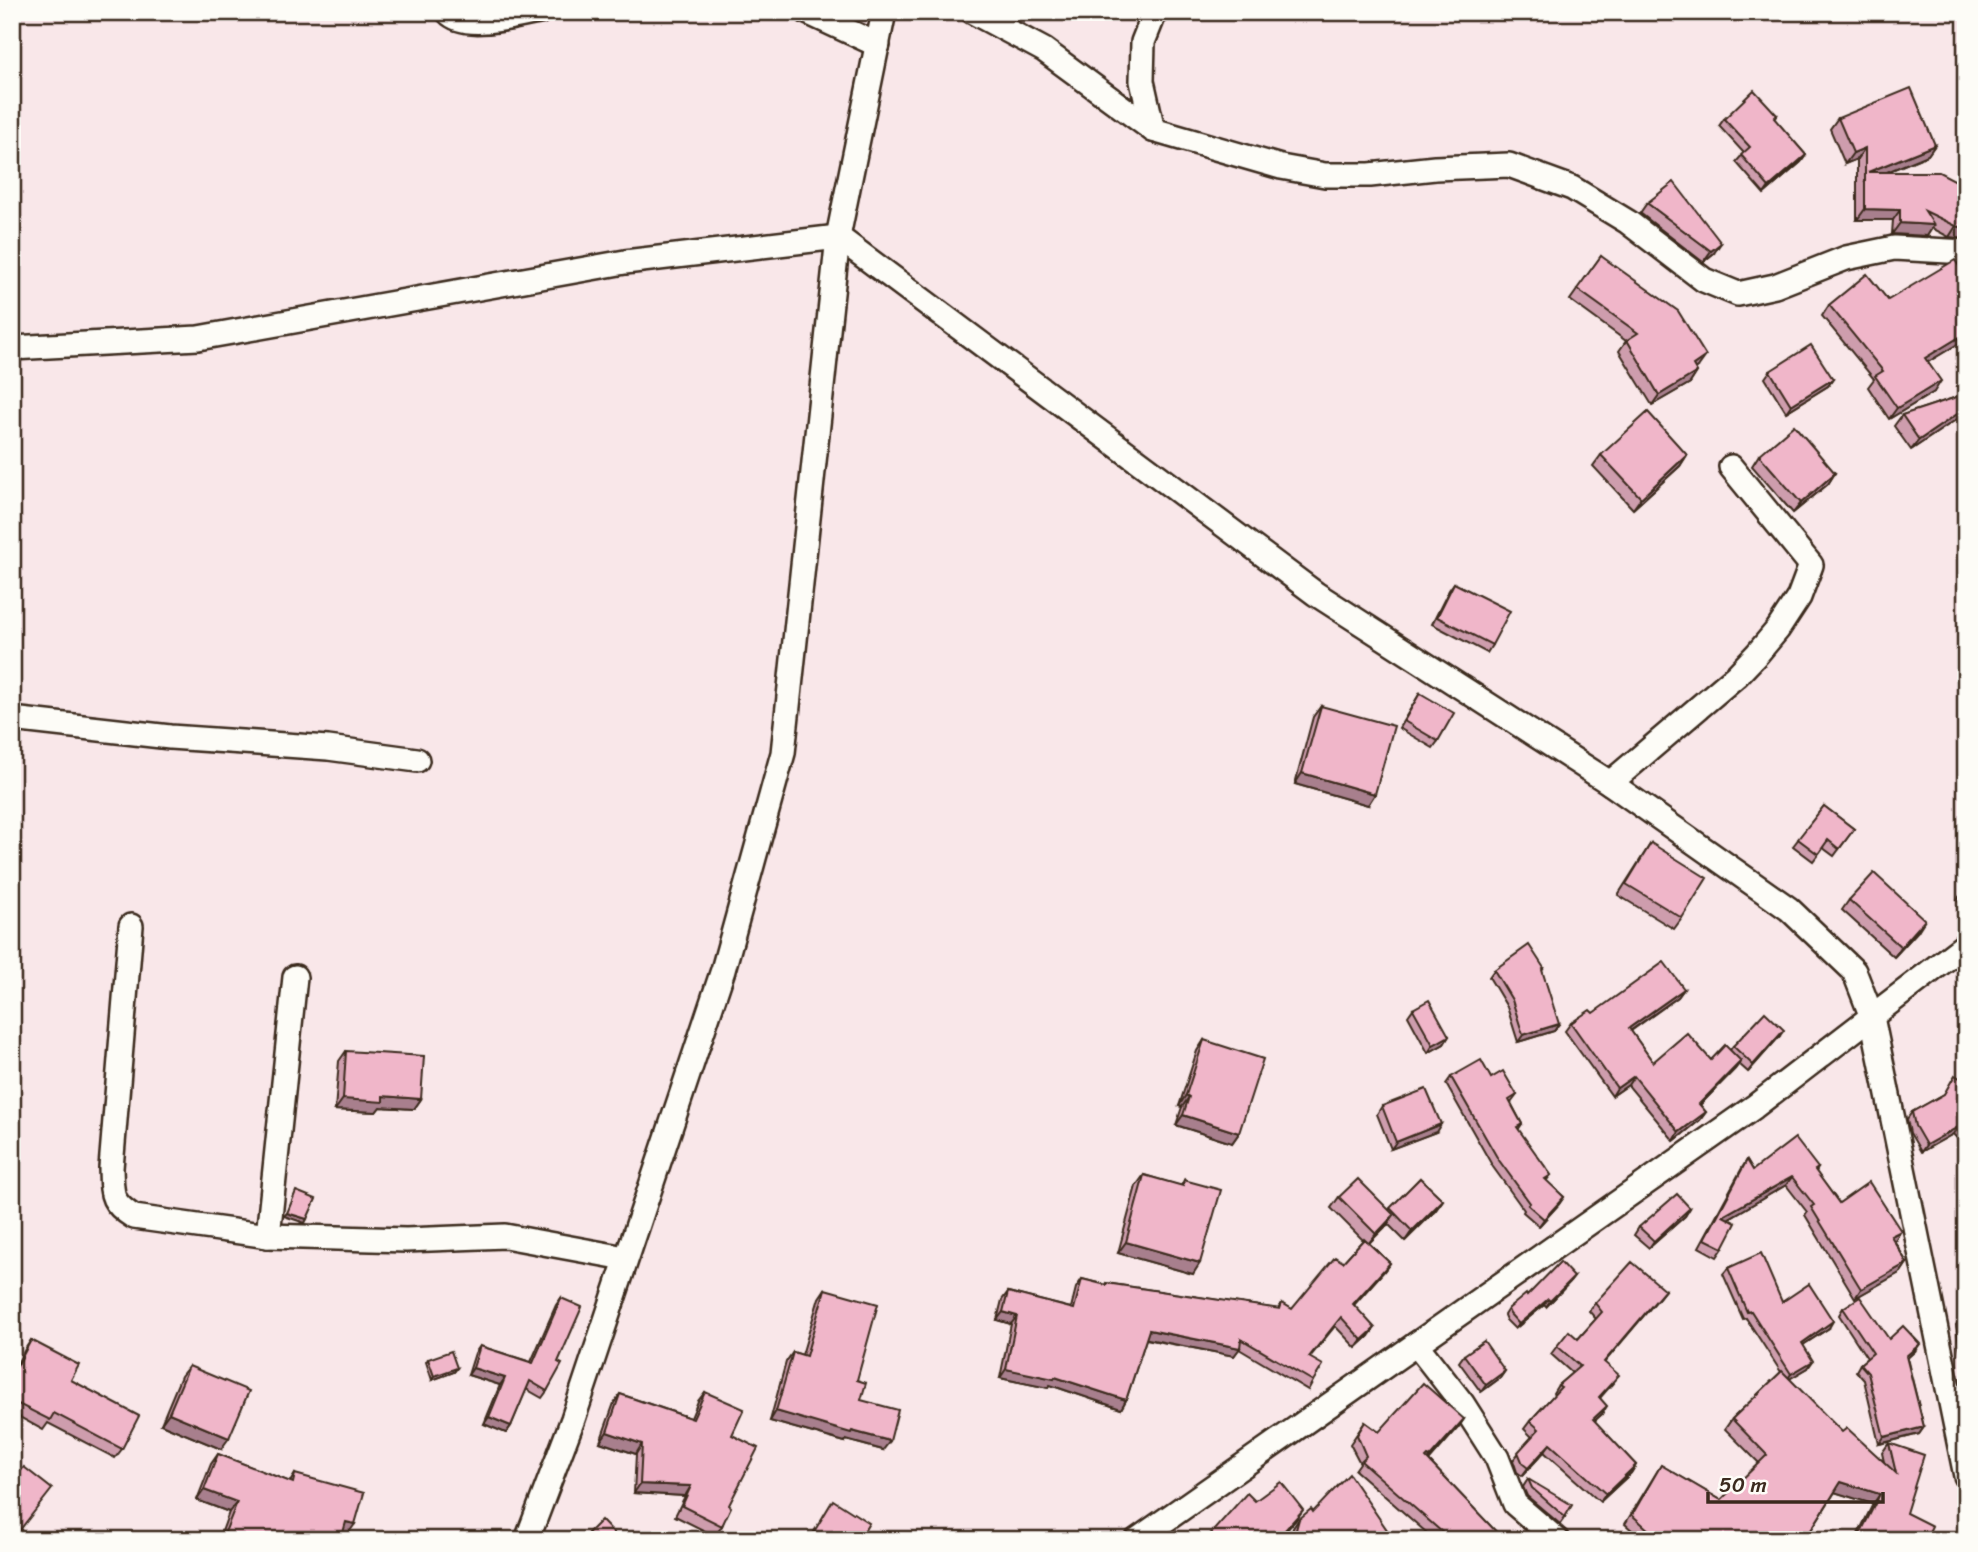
<svg xmlns="http://www.w3.org/2000/svg" width="1978" height="1552" font-family="Sriracha,sans-serif">
<style>
.lines{fill:none;stroke-linecap:round;stroke-linejoin:round}
.minor-casing{stroke:#3b2a1e;stroke-width:28}
.minor{stroke:#fdfcf7;stroke-width:23}
.wall{fill:#ce9dad;stroke:#3b2a1e;stroke-width:2}
.shaded-wall{fill:#a87f8d;stroke:#3b2a1e;stroke-width:2}
.building{fill:#f0b6c9;stroke:#3b2a1e;stroke-width:2}
</style>
<rect width="100%" height="100%" fill="#f9e7e9"/>
<filter id="ink" filterUnits="userSpaceOnUse"><feTurbulence type="fractalNoise" baseFrequency=".0143" numOctaves="2"/><feDisplacementMap in="SourceGraphic" scale="14" xChannelSelector="R" yChannelSelector="G"/><feConvolveMatrix kernelMatrix="1 2 1 2 8 2 1 2 1" color-interpolation-filters="sRGB"/></filter>
<g filter="url(#ink)">
<g class="lines">
<defs>
<g id="minor">
<path d="M 448,12 C 465,31 515,16 539,12"/>
<path d="M 807,12 L 878,45"/>
<path d="M 973,12 L 1044,50 L 1153,130 L 1281,167 L 1325,175 L 1370,175 L 1435,168 L 1509,165 L 1572,188 L 1628,222 L 1704,280 L 1738,294 L 1775,286 L 1846,258 L 1894,248 L 1966,252"/>
<path d="M 1153,130 L 1142,81 L 1143,42 L 1155,12"/>
<path d="M 12,348 L 198,338 L 625,262 L 838,237 L 1316,594 L 1610,783 L 1789,909 L 1854,971 L 1872,1017 L 1966,1476"/>
<path d="M 12,719 L 170,737 L 328,748 L 417,760"/>
<path d="M 1610,783 L 1737,675 L 1757,654 L 1778,629 L 1799,597 L 1811,565 L 1731,467"/>
<path d="M 131,926 L 111,1168 C 112,1195 110,1202 134,1217 L 268,1236 L 406,1240 L 505,1236 L 625,1258"/>
<path d="M 268,1236 L 295,977"/>
<path d="M 1416,1344 L 1462,1403 L 1497,1458 L 1515,1504 L 1557,1540"/>
<path d="M 527,1540 L 573,1419 L 723,970 L 783,753 L 838,237 L 884,12"/>
<path d="M 1137,1540 L 1754,1107 L 1966,944"/>
</g>
</defs>
<use href="#minor" class="minor-casing"/>
<use href="#minor" class="minor"/>
</g>
<g class="wall">
<path d="M 1811,12 L 1822,12 L 1815,17 Z"/>
<path d="M 1777,115 L 1774,119 L 1806,155 L 1801,162 L 1764,194 L 1736,162 L 1744,153 L 1719,126 L 1724,119 Z"/>
<path d="M 1838,118 L 1935,145 L 1928,155 L 1887,172 L 1966,186 L 1966,239 L 1949,237 L 1932,228 L 1927,236 L 1892,234 L 1893,220 L 1857,220 L 1857,159 L 1845,164 L 1830,129 Z"/>
<path d="M 1647,203 L 1714,253 L 1703,262 L 1640,213 Z"/>
<path d="M 1601,256 L 1698,367 L 1695,369 L 1697,372 L 1690,383 L 1652,405 L 1619,351 L 1626,341 L 1570,300 Z"/>
<path d="M 1888,300 L 1966,339 L 1928,362 L 1934,392 L 1889,419 L 1868,387 L 1874,379 L 1822,316 L 1829,305 Z"/>
<path d="M 1770,371 L 1833,379 L 1828,386 L 1786,412 L 1765,378 Z"/>
<path d="M 1966,394 L 1966,413 L 1911,450 L 1894,426 L 1902,415 Z"/>
<path d="M 1601,455 L 1687,455 L 1680,466 L 1633,509 L 1593,466 Z"/>
<path d="M 1759,455 L 1835,473 L 1828,484 L 1793,513 L 1752,466 Z"/>
<path d="M 1454,583 L 1492,645 L 1487,653 L 1432,624 L 1449,590 Z"/>
<path d="M 1420,693 L 1438,741 L 1433,748 L 1399,728 Z"/>
<path d="M 1321,706 L 1368,805 L 1295,784 L 1313,717 Z"/>
<path d="M 1824,806 L 1854,829 L 1834,856 L 1823,848 L 1813,861 L 1793,846 Z"/>
<path d="M 1651,843 L 1682,918 L 1674,929 L 1618,895 Z"/>
<path d="M 1966,889 L 1966,909 L 1957,900 Z"/>
<path d="M 1849,900 L 1918,931 L 1894,957 L 1842,910 Z"/>
<path d="M 1544,968 L 1542,971 L 1554,1031 L 1518,1042 L 1507,1007 L 1489,977 L 1494,970 Z"/>
<path d="M 1684,989 L 1678,997 L 1631,1031 L 1653,1062 L 1711,1060 L 1730,1050 L 1733,1046 L 1779,1037 L 1748,1072 L 1739,1064 L 1735,1069 L 1700,1105 L 1706,1112 L 1700,1120 L 1674,1141 L 1628,1085 L 1612,1096 L 1565,1031 L 1571,1023 L 1593,1013 Z"/>
<path d="M 1413,1009 L 1449,1036 L 1444,1044 L 1428,1053 L 1408,1016 Z"/>
<path d="M 1204,1040 L 1239,1133 L 1232,1143 L 1176,1125 L 1182,1107 L 1179,1106 L 1197,1051 Z"/>
<path d="M 346,1051 L 421,1099 L 414,1109 L 380,1107 L 376,1112 L 335,1110 L 339,1061 Z"/>
<path d="M 1451,1077 L 1491,1078 L 1517,1095 L 1511,1103 L 1522,1124 L 1518,1130 L 1551,1175 L 1546,1181 L 1564,1197 L 1559,1204 L 1539,1226 L 1523,1212 L 1524,1210 L 1493,1167 L 1446,1084 Z"/>
<path d="M 1966,1082 L 1966,1148 L 1953,1134 L 1921,1152 L 1910,1133 L 1907,1119 L 1912,1112 Z"/>
<path d="M 1382,1106 L 1436,1132 L 1391,1149 L 1377,1114 Z"/>
<path d="M 1747,1160 L 1753,1170 L 1818,1168 L 1816,1172 L 1839,1203 L 1895,1240 L 1894,1240 L 1907,1263 L 1901,1272 L 1855,1298 L 1805,1215 L 1807,1212 L 1786,1185 L 1728,1219 L 1723,1248 L 1717,1257 L 1699,1247 L 1742,1168 Z"/>
<path d="M 1144,1175 L 1181,1186 L 1184,1180 L 1193,1274 L 1118,1253 L 1136,1186 Z"/>
<path d="M 1420,1178 L 1443,1200 L 1435,1211 L 1405,1241 L 1388,1224 L 1369,1243 L 1390,1263 L 1384,1271 L 1354,1305 L 1369,1336 L 1356,1348 L 1335,1326 L 1310,1357 L 1313,1381 L 1308,1390 L 1239,1349 L 1234,1356 L 1146,1339 L 1126,1400 L 1121,1409 L 1050,1385 L 1048,1388 L 1000,1378 L 1011,1324 L 997,1320 L 1002,1300 L 1008,1292 L 1071,1308 L 1076,1288 L 1082,1279 L 1105,1285 L 1106,1283 L 1278,1309 L 1282,1303 L 1292,1309 L 1343,1262 L 1363,1240 L 1331,1208 L 1339,1197 L 1389,1210 Z"/>
<path d="M 1690,1208 L 1685,1216 L 1649,1248 L 1634,1235 L 1639,1227 Z"/>
<path d="M 1728,1268 L 1782,1302 L 1829,1328 L 1803,1345 L 1808,1368 L 1789,1379 L 1842,1432 L 1884,1462 L 1882,1453 L 1889,1443 L 1906,1513 L 1925,1540 L 1855,1540 L 1873,1504 L 1835,1492 L 1806,1538 L 1810,1540 L 1643,1540 L 1625,1524 L 1661,1465 L 1721,1500 L 1759,1463 L 1725,1429 L 1732,1419 L 1781,1372 L 1746,1318 L 1743,1319 L 1723,1274 Z"/>
<path d="M 1574,1277 L 1570,1282 L 1546,1307 L 1544,1305 L 1515,1329 L 1506,1320 L 1504,1315 L 1508,1309 L 1527,1296 Z"/>
<path d="M 1966,1283 L 1966,1300 L 1963,1286 Z"/>
<path d="M 825,1289 L 857,1380 L 861,1400 L 883,1450 L 846,1440 L 845,1442 L 770,1421 L 786,1362 L 793,1352 L 802,1355 L 819,1298 Z"/>
<path d="M 1665,1290 L 1604,1362 L 1613,1383 L 1600,1398 L 1602,1414 L 1594,1421 L 1636,1465 L 1631,1473 L 1600,1502 L 1544,1452 L 1522,1476 L 1517,1472 L 1513,1460 L 1532,1437 L 1524,1429 L 1530,1421 L 1554,1395 L 1553,1393 L 1558,1385 L 1572,1373 L 1551,1354 L 1557,1346 L 1578,1339 L 1596,1319 L 1589,1311 L 1595,1303 Z"/>
<path d="M 561,1298 L 558,1362 L 547,1391 L 542,1398 L 526,1389 L 511,1426 L 506,1433 L 484,1424 L 500,1385 L 468,1375 L 475,1353 L 480,1346 L 531,1362 L 556,1305 Z"/>
<path d="M 1843,1308 L 1889,1339 L 1915,1351 L 1907,1358 L 1924,1427 L 1919,1434 L 1879,1444 L 1864,1380 L 1856,1371 L 1860,1364 L 1867,1358 L 1839,1315 Z"/>
<path d="M 1966,1315 L 1966,1367 L 1960,1349 L 1956,1325 L 1963,1316 Z"/>
<path d="M 31,1340 L 71,1380 L 122,1449 L 115,1458 L 48,1423 L 43,1430 L 12,1413 L 12,1373 L 25,1349 Z"/>
<path d="M 1464,1355 L 1505,1371 L 1500,1378 L 1481,1392 L 1459,1362 Z"/>
<path d="M 428,1359 L 457,1368 L 454,1372 L 432,1380 L 426,1362 Z"/>
<path d="M 189,1366 L 221,1449 L 161,1424 L 181,1376 Z"/>
<path d="M 705,1392 L 732,1435 L 729,1505 L 722,1526 L 715,1536 L 675,1516 L 685,1496 L 634,1493 L 636,1454 L 600,1442 L 614,1403 L 620,1394 L 691,1418 L 698,1401 Z"/>
<path d="M 1464,1419 L 1458,1428 L 1429,1461 L 1504,1540 L 1435,1540 L 1355,1470 L 1360,1463 L 1350,1444 L 1365,1422 L 1379,1432 Z"/>
<path d="M 218,1454 L 290,1482 L 295,1474 L 348,1534 L 343,1533 L 341,1540 L 219,1540 L 229,1512 L 197,1500 L 211,1464 Z"/>
<path d="M 1528,1479 L 1565,1517 L 1560,1524 L 1527,1496 L 1523,1487 Z"/>
<path d="M 1313,1512 L 1394,1540 L 1290,1540 L 1293,1528 L 1299,1519 Z"/>
<path d="M 588,1533 L 620,1540 L 585,1540 L 584,1539 Z"/>
</g>
<g class="shaded-wall">
<path d="M 1935,145 L 1928,155 L 1865,181 L 1868,172 Z"/>
<path d="M 1865,148 L 1857,159 L 1845,164 L 1853,153 Z"/>
<path d="M 1806,155 L 1801,162 L 1764,194 L 1769,187 Z"/>
<path d="M 1865,209 L 1900,210 L 1893,220 L 1857,220 Z"/>
<path d="M 1900,223 L 1934,225 L 1927,236 L 1892,234 Z"/>
<path d="M 1956,226 L 1966,228 L 1966,239 L 1949,237 Z"/>
<path d="M 1721,243 L 1714,253 L 1703,262 L 1711,251 Z"/>
<path d="M 1966,333 L 1966,339 L 1918,368 L 1925,358 Z"/>
<path d="M 1706,356 L 1698,367 L 1685,376 L 1693,365 Z"/>
<path d="M 1697,372 L 1690,383 L 1652,405 L 1659,395 Z"/>
<path d="M 1833,379 L 1828,386 L 1786,412 L 1791,405 Z"/>
<path d="M 1941,381 L 1934,392 L 1889,419 L 1897,408 Z"/>
<path d="M 1966,408 L 1966,413 L 1911,450 L 1919,440 Z"/>
<path d="M 1687,455 L 1680,466 L 1633,509 L 1641,498 Z"/>
<path d="M 1835,473 L 1828,484 L 1793,513 L 1801,503 Z"/>
<path d="M 1302,773 L 1375,794 L 1368,805 L 1295,784 Z"/>
<path d="M 1925,920 L 1918,931 L 1894,957 L 1901,947 Z"/>
<path d="M 1684,989 L 1678,997 L 1623,1036 L 1629,1028 Z"/>
<path d="M 1559,1024 L 1554,1031 L 1518,1042 L 1523,1035 Z"/>
<path d="M 1784,1030 L 1779,1037 L 1748,1072 L 1753,1065 Z"/>
<path d="M 1449,1036 L 1444,1044 L 1428,1053 L 1433,1045 Z"/>
<path d="M 1741,1061 L 1735,1069 L 1693,1112 L 1699,1104 Z"/>
<path d="M 1634,1076 L 1628,1085 L 1612,1096 L 1617,1088 Z"/>
<path d="M 1186,1095 L 1189,1097 L 1182,1107 L 1179,1106 Z"/>
<path d="M 383,1096 L 421,1099 L 414,1109 L 380,1107 L 376,1112 L 335,1110 L 343,1099 Z"/>
<path d="M 1706,1112 L 1700,1120 L 1674,1141 L 1679,1132 Z"/>
<path d="M 1183,1115 L 1239,1133 L 1232,1143 L 1176,1125 Z"/>
<path d="M 1441,1124 L 1436,1132 L 1391,1149 L 1396,1142 Z"/>
<path d="M 1958,1127 L 1953,1134 L 1921,1152 L 1926,1145 Z"/>
<path d="M 1792,1177 L 1786,1185 L 1717,1225 L 1723,1216 Z"/>
<path d="M 1564,1197 L 1559,1204 L 1539,1226 L 1544,1219 Z"/>
<path d="M 1443,1200 L 1435,1211 L 1405,1241 L 1412,1231 Z"/>
<path d="M 1690,1208 L 1685,1216 L 1649,1248 L 1654,1241 Z"/>
<path d="M 287,1213 L 307,1219 L 305,1223 L 284,1216 Z"/>
<path d="M 1394,1215 L 1387,1225 L 1368,1244 L 1376,1234 Z"/>
<path d="M 1901,1231 L 1895,1240 L 1886,1245 L 1891,1236 Z"/>
<path d="M 1126,1242 L 1200,1263 L 1193,1274 L 1118,1253 Z"/>
<path d="M 1390,1263 L 1384,1271 L 1347,1312 L 1353,1304 Z"/>
<path d="M 1907,1263 L 1901,1272 L 1855,1298 L 1861,1289 Z"/>
<path d="M 1574,1277 L 1570,1282 L 1546,1307 L 1550,1301 Z"/>
<path d="M 1665,1290 L 1659,1298 L 1598,1370 L 1604,1362 Z"/>
<path d="M 1548,1299 L 1544,1305 L 1515,1329 L 1519,1324 Z"/>
<path d="M 1003,1312 L 1017,1316 L 1011,1324 L 997,1320 Z"/>
<path d="M 1833,1321 L 1829,1328 L 1797,1349 L 1802,1343 Z"/>
<path d="M 1375,1328 L 1369,1336 L 1356,1348 L 1362,1340 Z"/>
<path d="M 1149,1330 L 1240,1348 L 1234,1356 L 1143,1338 Z"/>
<path d="M 1920,1344 L 1915,1351 L 1902,1363 L 1906,1356 Z"/>
<path d="M 1813,1361 L 1808,1368 L 1786,1381 L 1791,1374 Z"/>
<path d="M 457,1368 L 454,1372 L 432,1380 L 434,1376 Z"/>
<path d="M 473,1368 L 505,1378 L 500,1385 L 468,1375 Z"/>
<path d="M 1006,1369 L 1055,1377 L 1126,1400 L 1121,1409 L 1050,1385 L 1048,1388 L 1000,1378 Z"/>
<path d="M 1505,1371 L 1500,1378 L 1481,1392 L 1486,1385 Z"/>
<path d="M 1607,1406 L 1602,1414 L 1587,1428 L 1593,1419 Z"/>
<path d="M 776,1411 L 890,1441 L 883,1450 L 846,1440 L 845,1442 L 770,1421 Z"/>
<path d="M 169,1413 L 229,1438 L 221,1449 L 161,1424 Z"/>
<path d="M 489,1417 L 511,1426 L 506,1433 L 484,1424 Z"/>
<path d="M 1464,1419 L 1458,1428 L 1424,1466 L 1430,1457 Z"/>
<path d="M 1924,1427 L 1919,1434 L 1879,1444 L 1884,1437 Z"/>
<path d="M 607,1432 L 642,1444 L 636,1454 L 600,1442 Z"/>
<path d="M 1550,1444 L 1544,1452 L 1522,1476 L 1528,1468 Z"/>
<path d="M 1636,1465 L 1631,1473 L 1600,1502 L 1606,1494 Z"/>
<path d="M 1841,1482 L 1880,1494 L 1873,1504 L 1834,1492 Z"/>
<path d="M 640,1484 L 691,1486 L 685,1496 L 634,1493 Z"/>
<path d="M 204,1490 L 237,1502 L 229,1512 L 197,1500 Z"/>
<path d="M 1303,1510 L 1296,1520 L 1278,1540 L 1276,1540 Z"/>
<path d="M 346,1522 L 355,1524 L 348,1534 L 339,1532 Z"/>
</g>
<g class="building">
<path d="M 1911,88 L 1935,145 L 1868,172 L 1939,172 L 1966,186 L 1966,228 L 1956,226 L 1925,211 L 1934,225 L 1900,223 L 1900,210 L 1865,209 L 1865,148 L 1853,153 L 1838,118 Z"/>
<path d="M 1754,90 L 1777,115 L 1774,118 L 1806,155 L 1769,187 L 1741,155 L 1750,147 L 1724,119 Z"/>
<path d="M 1674,182 L 1721,243 L 1711,251 L 1647,203 Z"/>
<path d="M 1601,256 L 1678,311 L 1706,356 L 1693,365 L 1697,372 L 1659,395 L 1627,340 L 1638,333 L 1577,289 Z"/>
<path d="M 1955,260 L 1966,277 L 1966,333 L 1925,358 L 1941,381 L 1897,408 L 1875,376 L 1883,371 L 1829,305 L 1867,274 L 1888,300 Z"/>
<path d="M 1811,345 L 1833,379 L 1791,405 L 1770,371 Z"/>
<path d="M 1966,394 L 1966,408 L 1919,440 L 1902,415 Z"/>
<path d="M 1648,412 L 1687,455 L 1641,498 L 1601,455 Z"/>
<path d="M 1794,425 L 1835,473 L 1801,503 L 1759,455 Z"/>
<path d="M 1454,583 L 1510,611 L 1492,645 L 1437,617 Z"/>
<path d="M 1420,693 L 1454,713 L 1438,741 L 1404,721 Z"/>
<path d="M 1321,706 L 1394,726 L 1375,794 L 1302,773 Z"/>
<path d="M 1824,806 L 1854,829 L 1839,849 L 1828,840 L 1818,854 L 1798,839 Z"/>
<path d="M 1651,843 L 1707,878 L 1682,918 L 1626,884 Z"/>
<path d="M 1874,873 L 1925,920 L 1901,947 L 1849,900 Z"/>
<path d="M 1966,889 L 1966,903 L 1959,897 Z"/>
<path d="M 1529,945 L 1544,968 L 1542,970 L 1559,1024 L 1523,1035 L 1512,1000 L 1494,970 Z"/>
<path d="M 1664,962 L 1684,989 L 1629,1028 L 1653,1062 L 1687,1033 L 1711,1060 L 1725,1045 L 1741,1061 L 1699,1104 L 1706,1112 L 1679,1132 L 1634,1076 L 1617,1088 L 1571,1023 L 1590,1010 L 1593,1013 Z"/>
<path d="M 1429,1000 L 1449,1036 L 1433,1045 L 1413,1009 Z"/>
<path d="M 1765,1012 L 1784,1030 L 1753,1065 L 1733,1046 Z"/>
<path d="M 1204,1040 L 1263,1059 L 1239,1133 L 1183,1115 L 1189,1097 L 1186,1095 Z"/>
<path d="M 346,1051 L 424,1056 L 421,1099 L 383,1096 L 383,1102 L 343,1099 Z"/>
<path d="M 1481,1060 L 1491,1078 L 1503,1071 L 1517,1095 L 1509,1100 L 1522,1124 L 1517,1127 L 1551,1175 L 1545,1179 L 1564,1197 L 1544,1219 L 1528,1205 L 1530,1203 L 1498,1159 L 1451,1077 Z"/>
<path d="M 1955,1075 L 1966,1082 L 1966,1136 L 1958,1127 L 1926,1145 L 1915,1126 L 1912,1112 L 1944,1094 Z"/>
<path d="M 1426,1089 L 1441,1124 L 1396,1142 L 1382,1106 Z"/>
<path d="M 1795,1138 L 1818,1168 L 1815,1170 L 1839,1203 L 1869,1182 L 1901,1231 L 1891,1236 L 1907,1263 L 1861,1289 L 1811,1207 L 1814,1205 L 1792,1177 L 1723,1216 L 1736,1223 L 1723,1248 L 1705,1239 L 1747,1160 L 1753,1170 Z"/>
<path d="M 1144,1175 L 1183,1186 L 1184,1180 L 1221,1190 L 1200,1263 L 1126,1242 Z"/>
<path d="M 1420,1178 L 1443,1200 L 1412,1231 L 1390,1208 Z"/>
<path d="M 1358,1179 L 1394,1215 L 1376,1234 L 1339,1197 Z"/>
<path d="M 296,1191 L 316,1199 L 307,1219 L 287,1213 Z"/>
<path d="M 1677,1194 L 1690,1208 L 1654,1241 L 1639,1227 Z"/>
<path d="M 1364,1239 L 1390,1263 L 1353,1304 L 1375,1328 L 1362,1340 L 1341,1317 L 1309,1357 L 1323,1365 L 1313,1381 L 1241,1339 L 1240,1348 L 1149,1330 L 1126,1400 L 1055,1377 L 1054,1379 L 1006,1369 L 1017,1316 L 1003,1312 L 1008,1292 L 1074,1309 L 1082,1279 L 1106,1285 L 1106,1283 L 1280,1309 L 1282,1303 L 1292,1309 L 1335,1257 L 1343,1262 Z"/>
<path d="M 1761,1253 L 1782,1302 L 1809,1284 L 1833,1321 L 1802,1343 L 1813,1361 L 1791,1374 L 1751,1311 L 1747,1312 L 1728,1268 Z"/>
<path d="M 1560,1262 L 1574,1277 L 1550,1301 L 1548,1299 L 1519,1324 L 1510,1314 L 1508,1309 L 1526,1294 L 1527,1296 Z"/>
<path d="M 1632,1262 L 1665,1290 L 1604,1362 L 1619,1375 L 1599,1397 L 1607,1406 L 1593,1419 L 1636,1465 L 1606,1494 L 1550,1444 L 1528,1468 L 1523,1464 L 1518,1452 L 1539,1429 L 1530,1421 L 1561,1387 L 1558,1385 L 1580,1366 L 1557,1346 L 1569,1331 L 1578,1339 L 1602,1312 L 1595,1303 Z"/>
<path d="M 825,1289 L 878,1304 L 857,1380 L 866,1383 L 861,1400 L 898,1410 L 890,1441 L 852,1431 L 851,1433 L 776,1411 L 793,1352 L 806,1356 Z"/>
<path d="M 1860,1297 L 1889,1339 L 1903,1326 L 1920,1344 L 1906,1356 L 1924,1427 L 1884,1437 L 1868,1373 L 1860,1364 L 1873,1353 L 1843,1308 Z"/>
<path d="M 561,1298 L 582,1307 L 558,1362 L 562,1364 L 547,1391 L 530,1381 L 511,1426 L 489,1417 L 505,1378 L 473,1368 L 480,1346 L 533,1363 Z"/>
<path d="M 1966,1315 L 1966,1334 L 1963,1316 Z"/>
<path d="M 31,1340 L 79,1365 L 71,1380 L 139,1416 L 122,1449 L 54,1413 L 50,1420 L 12,1401 L 12,1376 Z"/>
<path d="M 1484,1341 L 1505,1371 L 1486,1385 L 1464,1355 Z"/>
<path d="M 451,1351 L 457,1368 L 434,1376 L 428,1359 Z"/>
<path d="M 189,1366 L 249,1391 L 229,1438 L 169,1413 Z"/>
<path d="M 1782,1371 L 1842,1432 L 1847,1428 L 1896,1473 L 1889,1443 L 1924,1455 L 1906,1513 L 1932,1526 L 1925,1540 L 1857,1540 L 1880,1494 L 1841,1482 L 1806,1538 L 1810,1540 L 1660,1540 L 1632,1515 L 1661,1465 L 1721,1500 L 1767,1455 L 1732,1419 Z"/>
<path d="M 1423,1383 L 1464,1419 L 1430,1457 L 1428,1456 L 1426,1458 L 1504,1540 L 1451,1540 L 1361,1461 L 1366,1456 L 1357,1435 L 1365,1422 L 1379,1432 Z"/>
<path d="M 705,1392 L 744,1409 L 732,1435 L 758,1448 L 729,1505 L 731,1507 L 722,1526 L 682,1506 L 691,1486 L 640,1484 L 642,1444 L 607,1432 L 620,1394 L 693,1419 Z"/>
<path d="M 218,1454 L 293,1483 L 295,1474 L 364,1493 L 355,1524 L 346,1522 L 341,1540 L 222,1540 L 237,1502 L 204,1490 Z"/>
<path d="M 24,1467 L 52,1489 L 12,1540 L 12,1481 Z"/>
<path d="M 1349,1474 L 1394,1540 L 1296,1540 L 1294,1537 L 1299,1519 L 1311,1509 L 1313,1512 Z"/>
<path d="M 1528,1479 L 1572,1505 L 1565,1517 L 1532,1488 Z"/>
<path d="M 1281,1482 L 1303,1510 L 1276,1540 L 1205,1540 L 1247,1493 L 1255,1501 Z"/>
<path d="M 833,1500 L 869,1523 L 859,1540 L 809,1540 Z"/>
<path d="M 601,1520 L 620,1540 L 595,1540 L 588,1533 Z"/>
<path d="M 633,1533 L 642,1540 L 628,1540 Z"/>
</g>
</g>
<rect width="1978" height="1552" fill="none" stroke="#fdfcf7" stroke-width="42"/>
<rect x="21" y="21" width="1936" height="1510" fill="none" stroke="#3b2a1e" stroke-width="2.5" filter="url(#ink)"/>
<path d="M1708 1492v10h175v-10" fill="none" stroke="#3b2a1e" stroke-width="3.5"/>
<text x="1719" y="1492" font-size="21" fill="#3b2a1e" stroke="#fdfcf7" stroke-width="5" paint-order="stroke">50 m</text>
</svg>
